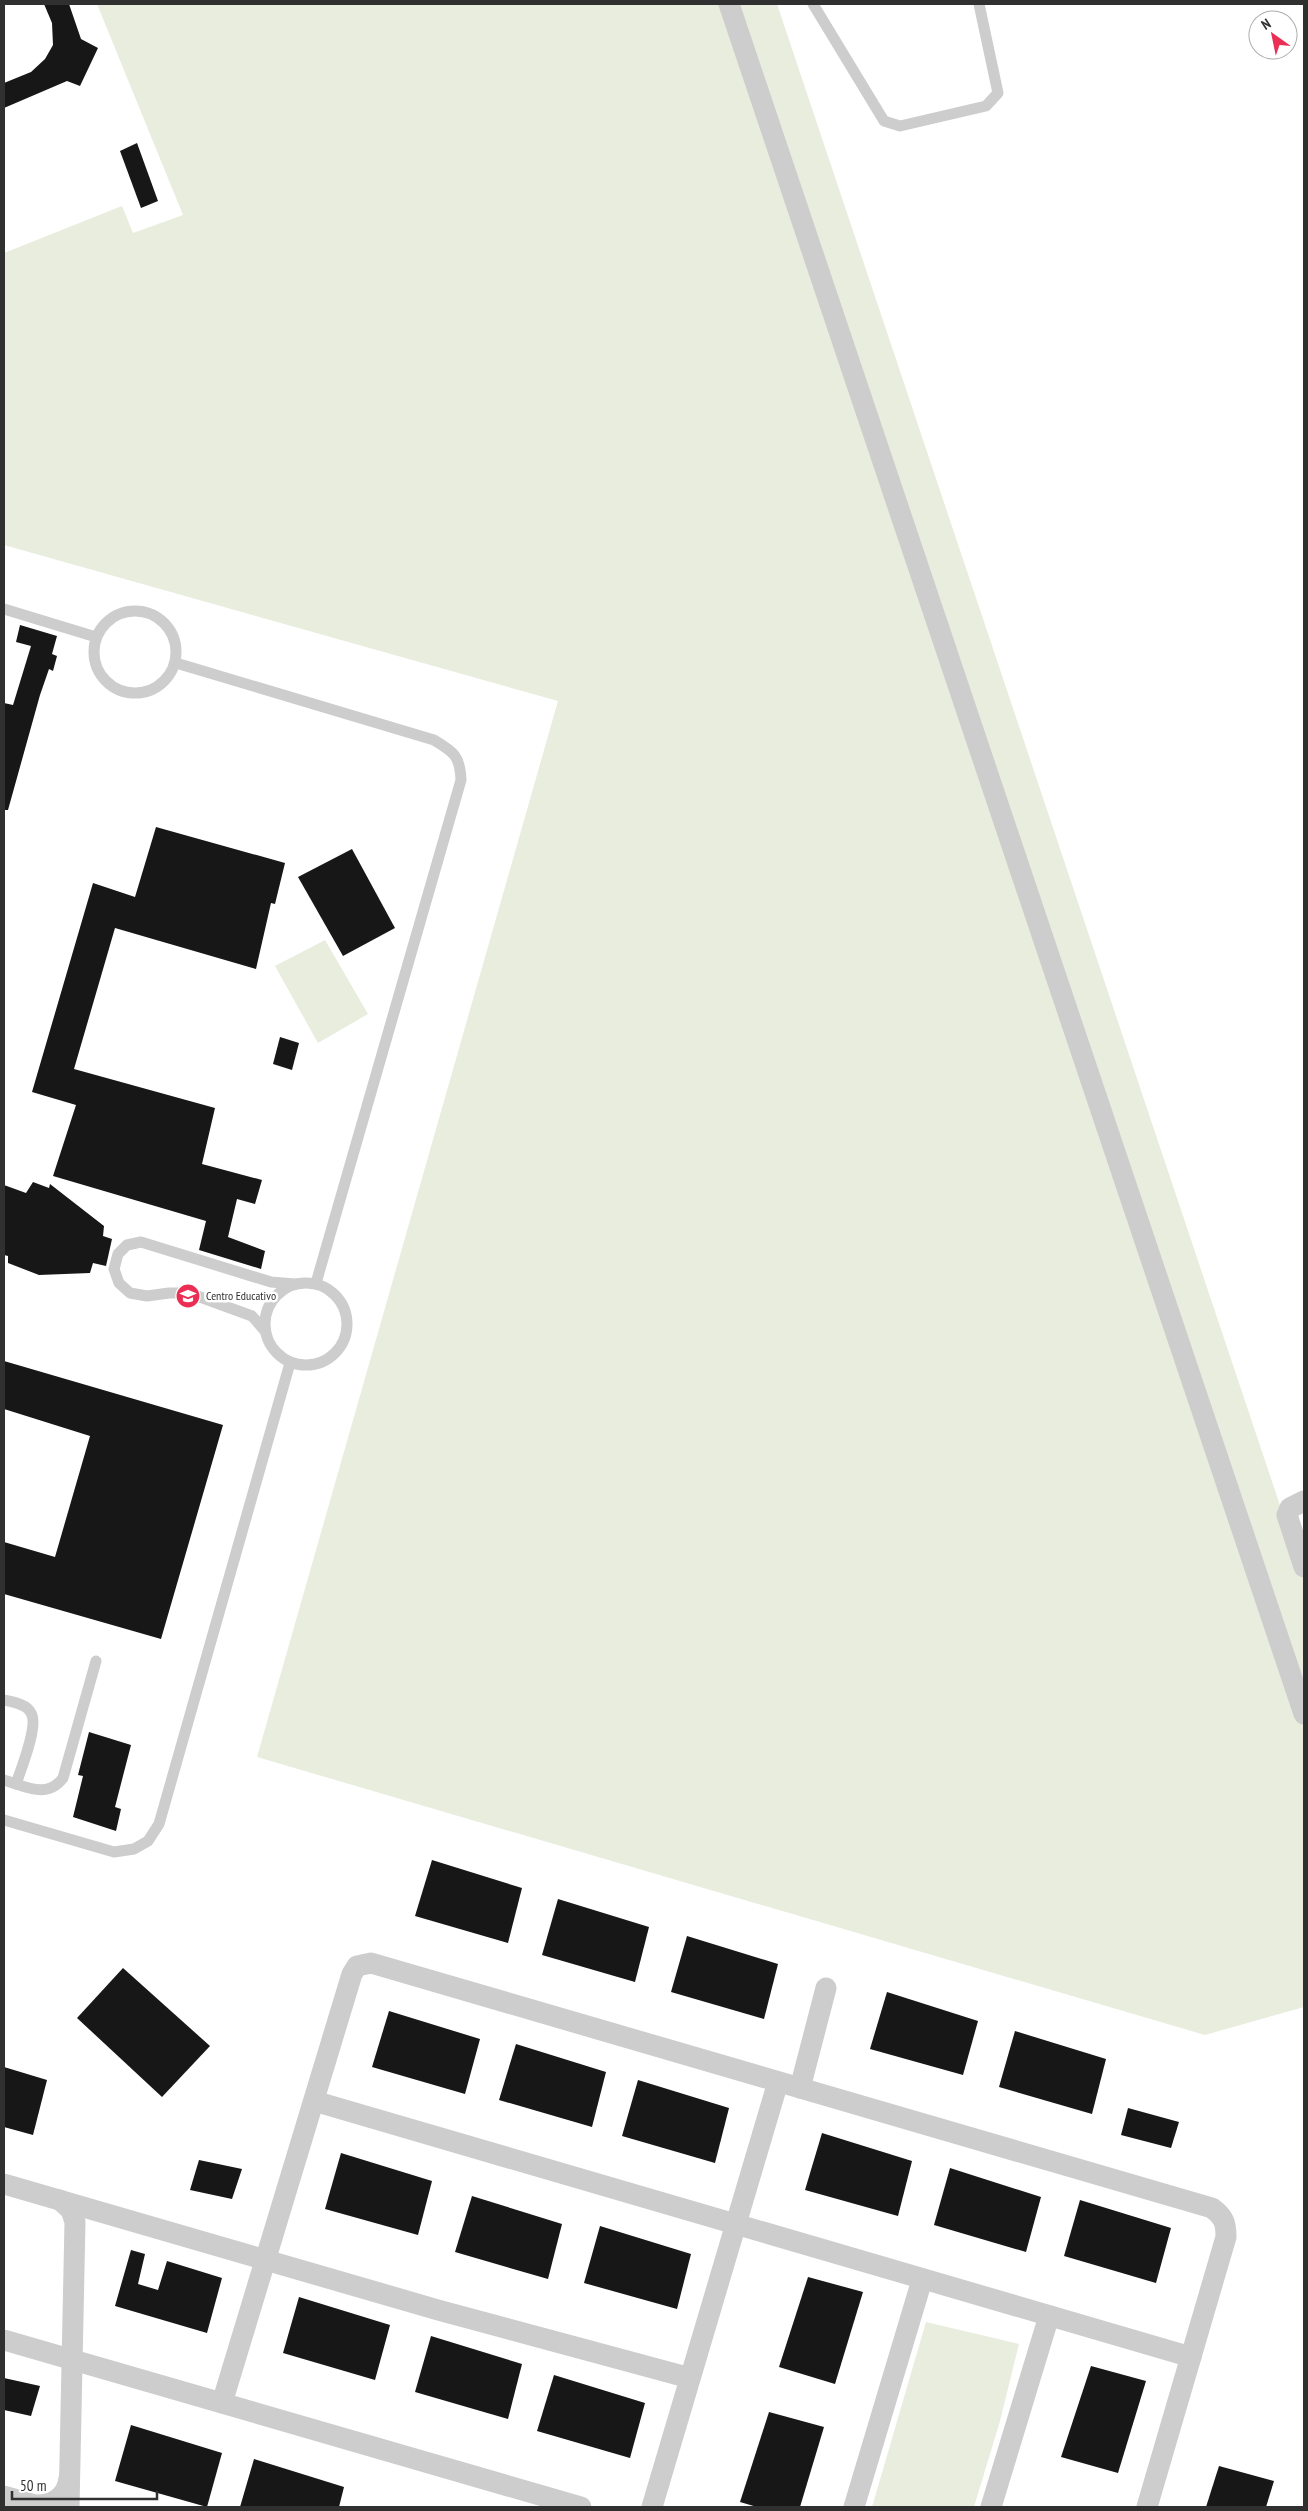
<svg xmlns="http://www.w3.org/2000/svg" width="1308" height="2511" font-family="'PT Sans Narrow',sans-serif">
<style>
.green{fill:#e8edde}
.building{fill:#171717}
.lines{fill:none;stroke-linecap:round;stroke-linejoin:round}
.service{stroke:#cdcdcd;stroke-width:11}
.minor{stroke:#cdcdcd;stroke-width:21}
.labels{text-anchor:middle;stroke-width:5;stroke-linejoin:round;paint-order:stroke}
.poi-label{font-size:12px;fill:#303030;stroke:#fff;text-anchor:start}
</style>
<rect width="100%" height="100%" fill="#fff"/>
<g class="green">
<path d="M 97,4 L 777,4 L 1304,1577 L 1304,2007 L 1205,2035 L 257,1757 L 558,701 L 4,545 L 4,253 L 122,206 L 133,233 L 183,215 Z"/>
<path d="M 325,940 L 368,1014 L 318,1043 L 275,966 Z"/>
<path d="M 926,2322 L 1019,2344 L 1000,2421 L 974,2507 L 872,2507 Z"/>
</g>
<g class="building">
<path d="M 44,4 L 69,4 L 81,39 L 98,48 L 80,86 L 67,81 L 4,108 L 4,83 L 31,72 L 45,59 L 53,45 L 52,23 Z"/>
<path d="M 137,143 L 158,201 L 141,208 L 120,151 Z"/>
<path d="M 20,625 L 57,636 L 52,654 L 57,656 L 53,671 L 49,669 L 40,695 L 8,810 L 4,810 L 4,703 L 13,705 L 31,646 L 16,642 Z"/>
<path d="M 156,827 L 285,863 L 275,904 L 271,903 L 256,969 L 115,928 L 74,1069 L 215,1108 L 202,1164 L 262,1180 L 255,1204 L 237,1199 L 228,1237 L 265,1251 L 261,1269 L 199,1250 L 206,1221 L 53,1176 L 76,1105 L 32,1092 L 93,883 L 135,897 Z"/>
<path d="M 352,849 L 395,928 L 343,956 L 298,877 Z"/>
<path d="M 280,1037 L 299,1043 L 292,1070 L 273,1064 Z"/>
<path d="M 33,1182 L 49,1188 L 50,1184 L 104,1226 L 103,1236 L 112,1239 L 106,1266 L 93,1263 L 90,1273 L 39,1275 L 8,1263 L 8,1256 L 4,1255 L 4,1185 L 26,1193 Z"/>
<path d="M 4,1361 L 223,1425 L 161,1639 L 4,1594 L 4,1542 L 55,1557 L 90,1436 L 4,1409 Z"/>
<path d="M 89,1732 L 131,1745 L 115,1807 L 121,1809 L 116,1831 L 73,1817 L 83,1776 L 78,1775 Z"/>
<path d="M 432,1860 L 522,1888 L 508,1943 L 415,1916 Z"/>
<path d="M 558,1899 L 649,1927 L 635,1982 L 542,1955 Z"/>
<path d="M 687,1936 L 778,1964 L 764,2019 L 671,1992 Z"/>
<path d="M 123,1968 L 210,2046 L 162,2097 L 77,2018 Z"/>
<path d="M 887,1992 L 978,2021 L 963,2075 L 870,2049 Z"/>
<path d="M 389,2011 L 480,2039 L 465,2094 L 372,2067 Z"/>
<path d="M 1015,2031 L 1106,2059 L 1092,2114 L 999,2087 Z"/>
<path d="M 516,2044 L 606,2072 L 592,2127 L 499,2100 Z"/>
<path d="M 4,2067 L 47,2080 L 33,2135 L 4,2127 Z"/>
<path d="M 638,2080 L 729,2108 L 715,2163 L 622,2136 Z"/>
<path d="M 1128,2108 L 1179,2122 L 1171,2148 L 1121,2135 Z"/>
<path d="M 822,2133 L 912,2161 L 898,2216 L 805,2190 Z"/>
<path d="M 341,2153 L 432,2181 L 418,2235 L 325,2209 Z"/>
<path d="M 199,2160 L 242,2169 L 232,2199 L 190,2190 Z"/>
<path d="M 950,2168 L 1041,2197 L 1026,2252 L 934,2225 Z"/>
<path d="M 472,2196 L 562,2224 L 548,2279 L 455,2252 Z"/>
<path d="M 1080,2200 L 1171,2228 L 1156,2283 L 1064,2256 Z"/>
<path d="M 600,2226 L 691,2254 L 677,2309 L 584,2283 Z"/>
<path d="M 131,2250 L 145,2254 L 138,2284 L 158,2290 L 167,2261 L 222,2278 L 207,2333 L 115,2306 Z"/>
<path d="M 808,2277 L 863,2292 L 835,2384 L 779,2367 Z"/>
<path d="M 299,2297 L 390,2325 L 375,2380 L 283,2353 Z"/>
<path d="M 431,2336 L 522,2364 L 508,2419 L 415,2392 Z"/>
<path d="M 1091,2366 L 1146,2381 L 1118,2473 L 1061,2457 Z"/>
<path d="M 554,2375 L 645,2403 L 630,2458 L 537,2431 Z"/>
<path d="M 4,2378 L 40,2386 L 31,2416 L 4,2410 Z"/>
<path d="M 769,2412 L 824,2427 L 800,2507 L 757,2507 L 740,2502 Z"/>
<path d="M 131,2425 L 222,2453 L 207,2507 L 115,2481 Z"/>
<path d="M 254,2459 L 344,2487 L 339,2507 L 240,2507 Z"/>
<path d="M 1219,2466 L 1274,2481 L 1266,2507 L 1206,2507 Z"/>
</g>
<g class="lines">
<g class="service">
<path d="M 813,4 L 884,121 L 900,126 L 986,106 L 998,93 L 979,4"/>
<path d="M 4,609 L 96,637"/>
<circle cx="135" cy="652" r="41"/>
<path d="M 176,663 L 434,740 C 454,752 460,756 461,780 L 316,1283"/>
<circle cx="306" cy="1324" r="41"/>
<path d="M 265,1331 L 252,1316 L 189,1293 L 169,1293 L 147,1296 L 130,1293 L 119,1283 L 114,1269 L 118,1254 L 127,1245 L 141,1242 L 271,1282 L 295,1284"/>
<path d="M 4,1700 C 13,1702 27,1704 31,1713 C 39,1725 21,1769 16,1784"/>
<path d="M 4,1780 C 27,1787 47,1799 63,1778 L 96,1661"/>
<path d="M 4,1820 L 114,1852 L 134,1849 L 148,1841 L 159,1824 L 290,1363"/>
</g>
<g class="minor">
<path d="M 729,4 L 1304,1714"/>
<path d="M 1304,1501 L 1290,1508 L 1287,1515 L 1304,1567"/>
<path d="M 800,2088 L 826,1988"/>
<path d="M 314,2101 L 1191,2357"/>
<path d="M 4,2184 L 438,2310 L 690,2378"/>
<path d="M 60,2200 L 71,2210 L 75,2222 L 69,2507"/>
<path d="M 4,2340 L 581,2507"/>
<path d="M 222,2403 L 352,1974 L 357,1966 L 371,1963 L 1212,2208 C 1224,2217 1226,2223 1226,2237 L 1147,2507"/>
<path d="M 4,2496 L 42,2507"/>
<path d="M 35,2505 C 52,2506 67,2497 69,2478"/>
<path d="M 652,2507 L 778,2082"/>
<path d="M 854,2507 L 922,2280"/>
<path d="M 991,2507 L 1049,2316"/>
</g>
</g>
<defs>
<symbol id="university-disc" viewBox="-11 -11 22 22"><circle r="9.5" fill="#eb2f54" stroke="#fff"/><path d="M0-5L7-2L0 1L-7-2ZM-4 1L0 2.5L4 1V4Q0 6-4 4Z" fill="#fff"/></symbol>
</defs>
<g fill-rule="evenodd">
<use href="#university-disc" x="174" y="1282" width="28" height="28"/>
</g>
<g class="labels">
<g class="poi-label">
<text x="206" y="1300">Centro Educativo</text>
</g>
</g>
<rect width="1308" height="2511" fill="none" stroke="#303030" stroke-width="10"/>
<g transform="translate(1273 35) rotate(327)"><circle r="24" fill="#ffffff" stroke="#acacac"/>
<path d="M0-4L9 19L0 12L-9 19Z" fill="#eb2f54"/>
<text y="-8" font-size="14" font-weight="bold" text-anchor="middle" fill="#303030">N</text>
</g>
<path d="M12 2491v8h145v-8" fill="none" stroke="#303030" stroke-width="2.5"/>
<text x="20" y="2491" font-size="15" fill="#303030" stroke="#ffffff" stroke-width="4" paint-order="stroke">50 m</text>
</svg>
